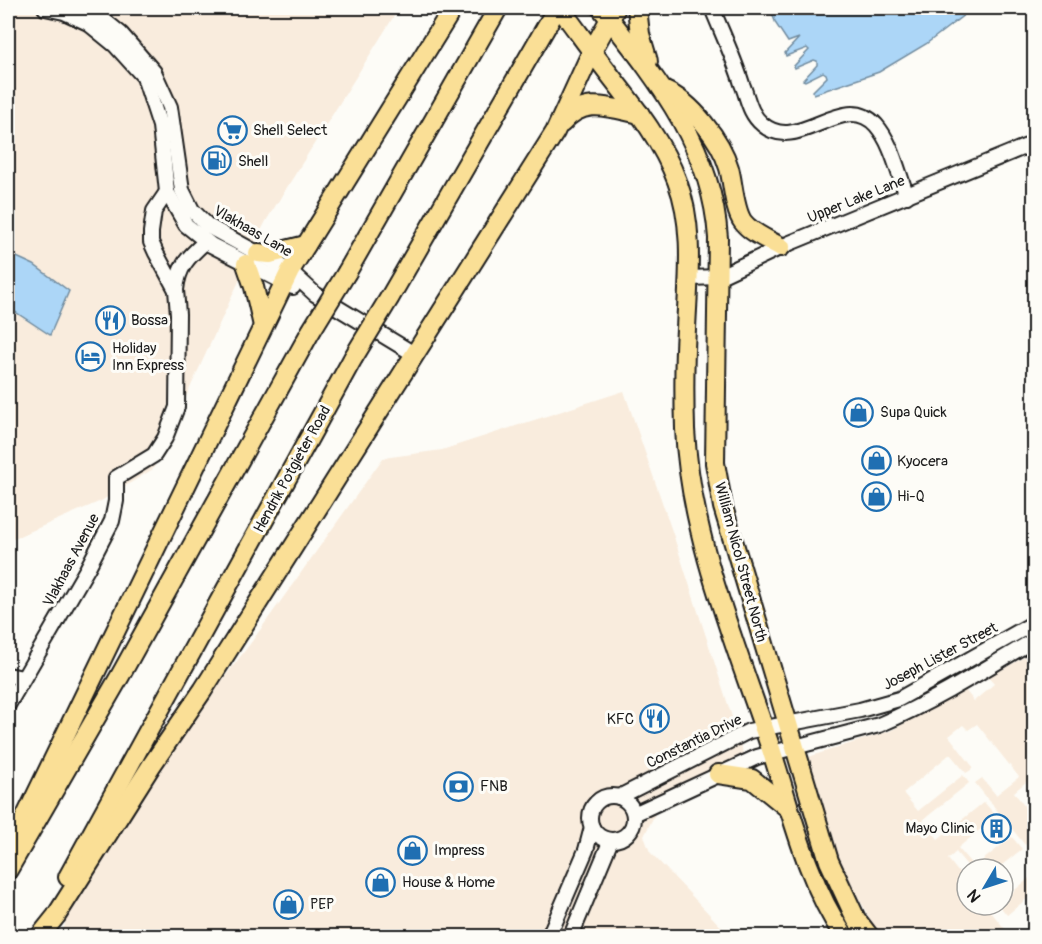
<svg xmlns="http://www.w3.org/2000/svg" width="1042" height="944" font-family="Pangolin,sans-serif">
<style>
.built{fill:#f9ecdd}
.water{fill:#acd6f7;stroke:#728c9f;stroke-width:1.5}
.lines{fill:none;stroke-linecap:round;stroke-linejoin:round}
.minor-casing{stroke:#1c1c1c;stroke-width:18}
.major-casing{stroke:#1c1c1c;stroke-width:22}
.minor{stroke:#fdfcf7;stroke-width:14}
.major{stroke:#fadf96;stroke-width:18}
.major-bridge-casing{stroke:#1c1c1c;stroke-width:22;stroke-linecap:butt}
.major-bridge{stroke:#fadf96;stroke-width:18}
.labels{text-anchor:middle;stroke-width:6;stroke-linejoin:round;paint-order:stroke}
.poi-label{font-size:15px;fill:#1c1c1c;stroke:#fdfcf7;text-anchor:start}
.street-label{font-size:15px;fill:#1c1c1c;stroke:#fdfcf7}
</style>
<rect width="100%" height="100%" fill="#fdfcf7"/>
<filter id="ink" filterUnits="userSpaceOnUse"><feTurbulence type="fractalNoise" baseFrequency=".0167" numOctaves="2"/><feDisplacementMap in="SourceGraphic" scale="12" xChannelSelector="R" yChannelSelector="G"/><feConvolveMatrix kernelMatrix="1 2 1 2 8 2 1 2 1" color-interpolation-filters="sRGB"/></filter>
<g filter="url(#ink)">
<g class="built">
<path d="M 8,8 L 399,8 L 266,221 L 248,256 L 239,281 L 153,469 L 101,501 L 8,541 Z"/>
<path d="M 624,391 L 673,534 L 742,748 L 745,768 L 660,804 L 644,836 L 650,852 L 730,936 L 62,936 L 70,903 L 137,792 L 250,644 L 383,458 L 442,450 Z"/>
<path d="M 1034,652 L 1034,792 L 1026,782 L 1014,792 L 1025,807 L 1025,813 L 1034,823 L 1034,846 L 1030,841 L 1025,845 L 975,783 L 982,778 L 996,795 L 1019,777 L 977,724 L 968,730 L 963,725 L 949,736 L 973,767 L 971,770 L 966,773 L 950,754 L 903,793 L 918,811 L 963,775 L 969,783 L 923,820 L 938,839 L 984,802 L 996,816 L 958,848 L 974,867 L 1012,837 L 1022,849 L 997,869 L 970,869 L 956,852 L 948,859 L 967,883 L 967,905 L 985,905 L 1011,936 L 882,936 L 877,932 L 841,865 L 805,758 L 890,731 L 965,690 L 974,701 L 994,684 L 988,677 Z"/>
<path d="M 1034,874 L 1034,893 L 1007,915 L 999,905 L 1003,905 L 1003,900 Z"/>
</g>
<g class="water">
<path d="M 770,8 L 973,8 L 926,44 L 879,72 L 814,94 L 813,91 L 827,77 L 826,74 L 823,72 L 805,81 L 803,80 L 817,65 L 817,61 L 814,60 L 795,68 L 794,66 L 809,50 L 807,48 L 786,56 L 785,53 L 799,38 L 788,42 L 776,24 Z"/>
<path d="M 8,253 L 34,265 L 69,291 L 50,335 L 8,307 Z"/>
</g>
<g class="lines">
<defs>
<g id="minor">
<path d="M 45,8 L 64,12 L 88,23 L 115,45 L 144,77 L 160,126 L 167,192 L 186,225 L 211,245 L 293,287"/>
<path d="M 83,8 L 100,17 L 121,34 L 154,72 L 170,107 L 182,190 L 192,210 L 208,226 L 290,271 L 315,294 L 414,354"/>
<path d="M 712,8 C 722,33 734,58 742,84 C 748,98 749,113 762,124 C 798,156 843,89 876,125 C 892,143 898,173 907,196"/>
<path d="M 690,278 L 718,277 L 790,243 L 1034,143"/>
<path d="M 176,290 C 178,267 188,257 205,242"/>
<path d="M 8,675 L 23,678"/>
<path d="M 8,705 L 87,569 L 112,521 L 116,501 L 116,478 L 154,455 L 165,438 L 177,407 L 178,314 L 176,290 L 156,253 L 151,242 L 151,232 L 154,211 L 167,192"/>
<circle cx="612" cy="818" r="22"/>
<path d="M 619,797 L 749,731 L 860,710 L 899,699 L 1034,623"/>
<path d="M 634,814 L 757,757 L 879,725 C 933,702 984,670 1034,640"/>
<path d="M 549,936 L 586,850 L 592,827"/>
<path d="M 571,936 L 611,840"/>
</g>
<g id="major">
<path d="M 560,8 C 578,32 595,56 613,79 C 638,111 663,143 677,181 C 695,228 688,280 686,329 C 684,362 684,396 685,429 C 690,537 736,645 770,746 C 791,810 806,880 844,936"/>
<path d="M 601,8 C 656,78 712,145 718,238 L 715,463 L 723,507 L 829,861 L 856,919 L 869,936"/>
<path d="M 637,8 L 640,34 L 648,61"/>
<path d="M 665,91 C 691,102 721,140 729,168 C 733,182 734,210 743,222 C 751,233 769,240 781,247"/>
<path d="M 562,123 C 584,96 610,108 640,114"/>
<path d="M 258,253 L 270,254 L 306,245"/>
<path d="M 246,264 L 254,287 L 263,326"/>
<path d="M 347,272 L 498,8"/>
<path d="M 390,297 L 557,8"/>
<path d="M 718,774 L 752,779 L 789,809"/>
<path d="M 8,853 L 290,271 L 453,8"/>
<path d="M 8,870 L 120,676 L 311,331"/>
<path d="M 68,877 L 353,358"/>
<path d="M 40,936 L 56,916 L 151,766 L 203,690 L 555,132 L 592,51 L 616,8"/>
</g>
</defs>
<use href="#minor" class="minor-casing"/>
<use href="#major" class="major-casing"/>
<use href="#minor" class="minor"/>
<use href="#major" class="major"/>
<defs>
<g id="major-bridge">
<path d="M 311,331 L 347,272"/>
<path d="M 353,358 L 390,297"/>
</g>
</defs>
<use href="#major-bridge" class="major-bridge-casing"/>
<use href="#major-bridge" class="major-bridge"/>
</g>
</g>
<defs>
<symbol id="supermarket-ring" viewBox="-11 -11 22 22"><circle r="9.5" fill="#fdfcf7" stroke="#1f6fb2" stroke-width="1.5"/><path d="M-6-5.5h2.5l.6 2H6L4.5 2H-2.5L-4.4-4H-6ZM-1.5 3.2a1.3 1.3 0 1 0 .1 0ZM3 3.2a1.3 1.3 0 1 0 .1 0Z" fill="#1f6fb2"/></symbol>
<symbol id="fuel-ring" viewBox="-11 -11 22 22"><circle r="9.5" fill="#fdfcf7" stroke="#1f6fb2" stroke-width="1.5"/><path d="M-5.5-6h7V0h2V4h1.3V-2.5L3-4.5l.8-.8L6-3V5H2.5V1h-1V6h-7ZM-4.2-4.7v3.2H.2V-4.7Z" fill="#1f6fb2"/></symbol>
<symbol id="restaurant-ring" viewBox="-11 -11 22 22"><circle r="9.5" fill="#fdfcf7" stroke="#1f6fb2" stroke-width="1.5"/><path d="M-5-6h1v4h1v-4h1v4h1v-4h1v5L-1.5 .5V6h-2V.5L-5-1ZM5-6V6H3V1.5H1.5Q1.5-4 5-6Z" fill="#1f6fb2"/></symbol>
<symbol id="hotel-ring" viewBox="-11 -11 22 22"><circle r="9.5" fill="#fdfcf7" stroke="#1f6fb2" stroke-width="1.5"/><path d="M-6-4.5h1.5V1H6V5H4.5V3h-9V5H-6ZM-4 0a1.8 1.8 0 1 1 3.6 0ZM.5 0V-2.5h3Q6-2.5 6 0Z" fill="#1f6fb2"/></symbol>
<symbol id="shop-ring" viewBox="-11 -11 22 22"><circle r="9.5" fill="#fdfcf7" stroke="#1f6fb2" stroke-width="1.5"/><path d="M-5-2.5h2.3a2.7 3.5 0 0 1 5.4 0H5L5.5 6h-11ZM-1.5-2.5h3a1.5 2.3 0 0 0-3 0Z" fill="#1f6fb2"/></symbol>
<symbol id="bank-ring" viewBox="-11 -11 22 22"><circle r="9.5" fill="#fdfcf7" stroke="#1f6fb2" stroke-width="1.5"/><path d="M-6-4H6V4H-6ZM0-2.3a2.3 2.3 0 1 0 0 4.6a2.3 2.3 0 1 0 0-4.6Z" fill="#1f6fb2"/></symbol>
<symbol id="building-ring" viewBox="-11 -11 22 22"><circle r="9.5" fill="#fdfcf7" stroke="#1f6fb2" stroke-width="1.5"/><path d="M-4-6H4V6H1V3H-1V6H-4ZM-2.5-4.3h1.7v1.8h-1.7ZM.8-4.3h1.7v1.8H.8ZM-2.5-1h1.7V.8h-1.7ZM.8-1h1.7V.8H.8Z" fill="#1f6fb2"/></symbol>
</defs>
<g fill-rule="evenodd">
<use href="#supermarket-ring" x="216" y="114" width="33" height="33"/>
<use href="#fuel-ring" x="200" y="144" width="33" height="33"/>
<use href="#restaurant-ring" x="94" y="304" width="33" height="33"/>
<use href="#hotel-ring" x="74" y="340" width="33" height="33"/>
<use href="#shop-ring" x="842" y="396" width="33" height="33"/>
<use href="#shop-ring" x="860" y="444" width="33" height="33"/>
<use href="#shop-ring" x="860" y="480" width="33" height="33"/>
<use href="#restaurant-ring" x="638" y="702" width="33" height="33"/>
<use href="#bank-ring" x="442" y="770" width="33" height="33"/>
<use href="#building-ring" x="980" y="812" width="33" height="33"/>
<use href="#shop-ring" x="396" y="834" width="33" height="33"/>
<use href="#shop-ring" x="364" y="866" width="33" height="33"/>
<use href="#shop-ring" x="272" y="888" width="33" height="33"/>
</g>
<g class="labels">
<g class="poi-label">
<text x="253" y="135">Shell Select</text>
<text x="238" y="166">Shell</text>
<text x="131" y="325">Bossa</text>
<text x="112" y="353">Holiday<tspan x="112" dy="17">Inn Express</tspan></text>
<text x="880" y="417">Supa Quick</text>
<text x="897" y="466">Kyocera</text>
<text x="897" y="501">Hi-Q</text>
<text x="634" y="724" text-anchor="end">KFC</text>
<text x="480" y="791">FNB</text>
<text x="975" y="833" text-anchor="end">Mayo Clinic</text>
<text x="434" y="855">Impress</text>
<text x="402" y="887">House &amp; Home</text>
<text x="310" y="909">PEP</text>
</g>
<g class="street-label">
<text transform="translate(856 199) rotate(-22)" y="5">Upper Lake Lane</text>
<text transform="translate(253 231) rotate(30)" y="5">Vlakhaas Lane</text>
<text transform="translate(292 469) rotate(-61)" y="5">Hendrik Potgieter Road</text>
<text transform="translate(71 560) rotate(-62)" y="5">Vlakhaas Avenue</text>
<text transform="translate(741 562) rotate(75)" y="5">William Nicol Street North</text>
<text transform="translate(940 656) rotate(-28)" y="5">Joseph Lister Street</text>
<text transform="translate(694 741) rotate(-26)" y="5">Constantia Drive</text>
</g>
</g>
<rect width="1042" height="944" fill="none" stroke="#fdfcf7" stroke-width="30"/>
<rect x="15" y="15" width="1012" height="914" fill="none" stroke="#1c1c1c" stroke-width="2" filter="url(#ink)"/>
<g transform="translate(985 887) rotate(231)"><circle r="28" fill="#fdfcf7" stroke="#a3a29f" stroke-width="1.5"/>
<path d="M0-4.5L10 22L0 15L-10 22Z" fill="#1f6fb2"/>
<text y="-9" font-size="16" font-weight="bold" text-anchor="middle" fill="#1c1c1c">N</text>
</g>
</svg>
